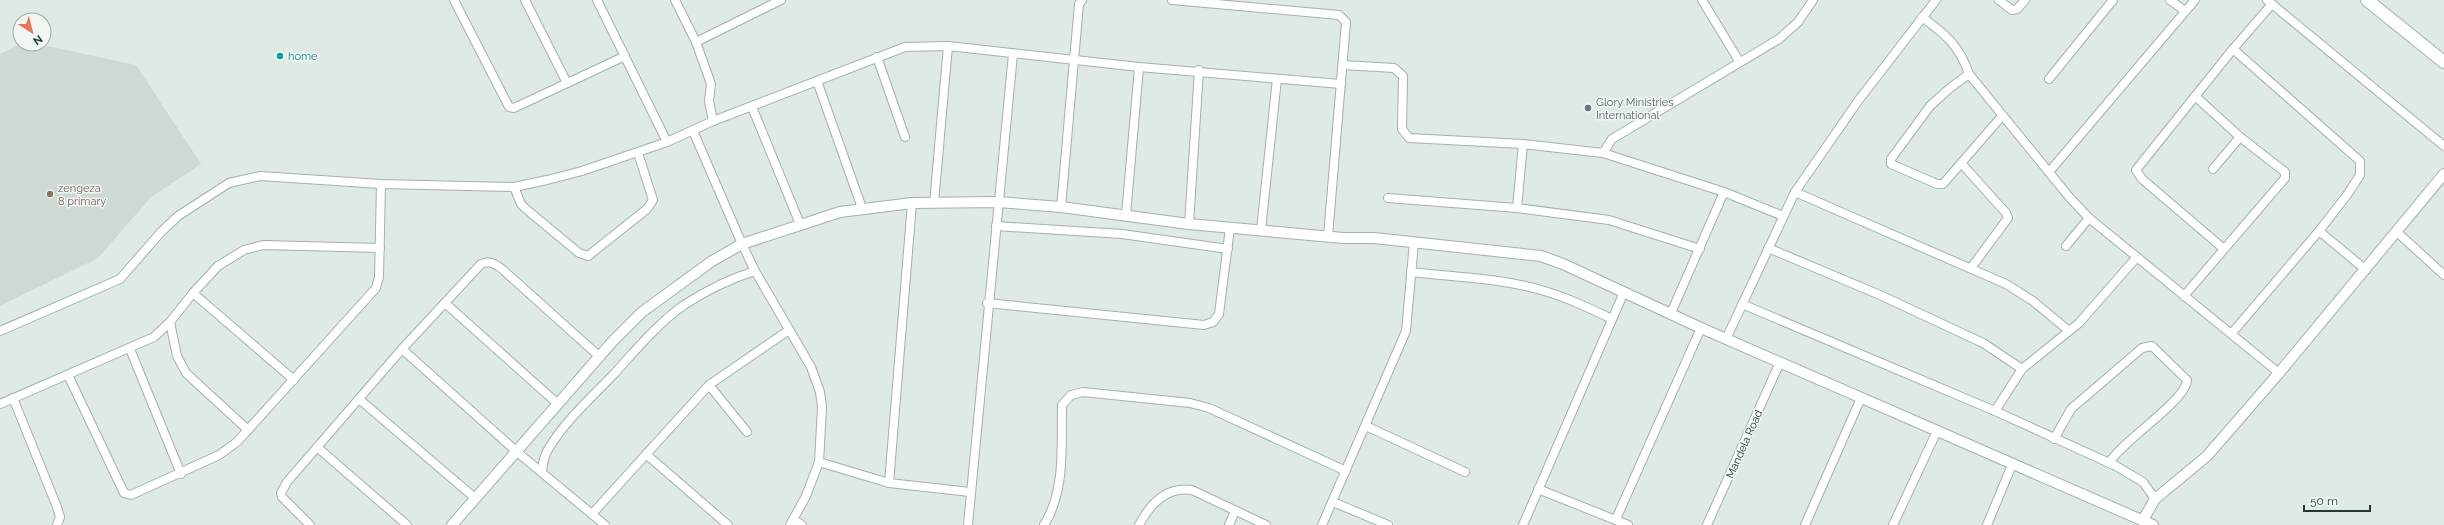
<svg xmlns="http://www.w3.org/2000/svg" width="2444" height="525" font-family="Raleway,sans-serif">
<style>
.built{fill:#ced9d3}
.lines{fill:none;stroke-linecap:round;stroke-linejoin:round}
.minor-casing{stroke:#a3b1aa;stroke-width:10}
.tertiary-casing{stroke:#a3b1aa;stroke-width:12}
.secondary-casing{stroke:#a0b4ab;stroke-width:14}
.minor{stroke:#fff;stroke-width:8}
.tertiary{stroke:#fff;stroke-width:10}
.secondary{stroke:#fff;stroke-width:12}
.culture-dot{fill:#0f9aa8;stroke:#f0f7f2;stroke-width:1.5}
.worship-dot{fill:#6b7280;stroke:#f0f7f2;stroke-width:1.5}
.education-dot{fill:#8d6e63;stroke:#f0f7f2;stroke-width:1.5}
.labels{text-anchor:middle;stroke-width:3;stroke-linejoin:round;paint-order:stroke}
.culture-label{font-size:11px;fill:#0d838f;stroke:#f0f7f2;text-anchor:start}
.worship-label{font-size:11px;fill:#5b616d;stroke:#f0f7f2;text-anchor:start}
.education-label{font-size:11px;fill:#785e54;stroke:#f0f7f2;text-anchor:start}
.street-label{font-size:11px;fill:#223830;stroke:#f0f7f2}
</style>
<rect width="100%" height="100%" fill="#e0eae4"/>
<path class="built" d="M 20,44 L 38,44 L 136,65 L 201,164 L 151,197 L 98,258 L 0,306 L 0,54 Z"/>
<g class="lines">
<defs>
<g id="minor">
<path d="M 454,0 L 509,107 L 514,108 L 625,56"/>
<path d="M 525,0 L 567,83"/>
<path d="M 597,0 L 667,142"/>
<path d="M 675,0 L 696,42 L 711,84 L 709,101 L 713,121"/>
<path d="M 1172,0 L 1339,15 L 1346,22 L 1328,236"/>
<path d="M 1702,0 L 1739,61"/>
<path d="M 1999,0 L 2012,10 L 2017,9 L 2025,0"/>
<path d="M 2170,0 L 2185,11"/>
<path d="M 2267,0 L 2444,146"/>
<path d="M 1922,17 C 1946,35 1959,45 1969,74 L 2070,198 L 2089,218 L 2279,373"/>
<path d="M 696,42 L 781,0"/>
<path d="M 877,57 L 905,137"/>
<path d="M 1343,65 L 1394,68 L 1403,76 L 1402,129 L 1409,138 L 1523,144 L 1603,153 L 1724,192 L 1783,216"/>
<path d="M 1969,74 L 1950,88 L 1930,106 L 1891,159 L 1891,164 L 1937,184 L 1943,184 L 2002,116"/>
<path d="M 2049,79 L 2113,0"/>
<path d="M 817,81 L 862,208"/>
<path d="M 752,107 L 800,224"/>
<path d="M 693,131 L 742,244 L 755,271 L 811,367 L 820,392 L 822,407 L 819,462 L 806,496 L 790,525"/>
<path d="M 1603,153 L 1612,139 L 1779,39 L 1798,22 L 1813,0"/>
<path d="M 1962,164 L 2006,213 L 2008,218 L 1971,268"/>
<path d="M 2213,169 L 2240,137"/>
<path d="M 2049,172 L 2195,0"/>
<path d="M 514,187 L 521,204 L 526,209 L 579,253 L 588,256 L 647,209 L 653,200 L 638,153"/>
<path d="M 1795,192 L 2006,284 L 2033,301 L 2069,331"/>
<path d="M 1388,198 L 1517,208 L 1609,220 L 1700,249"/>
<path d="M 934,203 L 948,46"/>
<path d="M 1061,207 L 1079,4 L 1082,0"/>
<path d="M 1517,208 L 1523,144"/>
<path d="M 1126,215 L 1139,67"/>
<path d="M 1189,224 L 1199,70"/>
<path d="M 996,226 L 1122,234 L 1228,249"/>
<path d="M 1261,230 L 1277,79"/>
<path d="M 2319,231 L 2366,270"/>
<path d="M 2397,232 L 2444,275"/>
<path d="M 2066,246 L 2089,218"/>
<path d="M 1768,248 L 1880,295 L 1983,343 L 2022,369"/>
<path d="M 2224,249 L 2142,179 L 2136,170 L 2233,49 L 2272,4"/>
<path d="M 1411,272 C 1454,277 1500,278 1541,290 C 1566,297 1589,308 1612,319"/>
<path d="M 193,293 L 294,380"/>
<path d="M 2184,296 L 2285,178 L 2285,172 L 2240,137 L 2195,96"/>
<path d="M 445,303 L 558,404"/>
<path d="M 987,303 L 1204,325 L 1213,322 L 1219,314 L 1230,228"/>
<path d="M 1742,304 L 1995,411 L 2116,466 L 2143,482 L 2155,499"/>
<path d="M 1671,313 L 1724,192"/>
<path d="M 170,322 L 177,356 L 186,373 L 248,430"/>
<path d="M 0,331 L 120,279 L 161,232 L 178,216 L 229,183 L 260,176 L 381,184 L 514,187 L 547,180 L 582,171 L 667,142 L 713,121 L 905,47 L 948,46 L 1139,67 L 1341,84"/>
<path d="M 2232,333 L 2319,231 L 2347,195 L 2360,175 L 2360,161 L 2233,49"/>
<path d="M 1726,339 L 1795,192 L 1858,101 L 1936,0"/>
<path d="M 130,349 L 181,474"/>
<path d="M 402,349 L 517,452 L 605,525"/>
<path d="M 68,375 L 124,493 L 131,495 L 219,455 L 237,442 L 376,288 L 379,277 L 381,184"/>
<path d="M 709,385 L 747,432"/>
<path d="M 13,398 L 57,507 L 60,517 L 57,525"/>
<path d="M 359,399 L 475,498"/>
<path d="M 0,404 L 154,337 L 170,322 L 193,293 L 218,266 L 244,250 L 263,245 L 380,248"/>
<path d="M 1995,411 L 2022,369 L 2079,323 L 2136,258"/>
<path d="M 1366,426 L 1465,472"/>
<path d="M 2054,439 L 2071,409 L 2142,348 L 2152,346 L 2187,380 C 2187,400 2122,441 2109,463"/>
<path d="M 317,447 L 407,525"/>
<path d="M 647,455 L 728,525"/>
<path d="M 819,462 L 889,483 L 970,492"/>
<path d="M 542,471 C 543,463 544,455 549,448 C 565,421 591,398 613,375 C 635,351 657,324 684,305 C 707,290 729,279 755,271"/>
<path d="M 889,483 L 912,203"/>
<path d="M 1538,489 L 1628,525"/>
<path d="M 1333,502 L 1388,525"/>
<path d="M 592,514 L 709,385 L 789,330"/>
<path d="M 1616,519 L 1701,328"/>
<path d="M 794,520 L 802,525"/>
<path d="M 310,525 L 282,497 L 281,493 L 287,482 L 402,349 L 481,264 C 490,260 495,264 502,269 L 600,357"/>
<path d="M 968,525 L 1013,54"/>
<path d="M 1044,525 C 1066,490 1061,445 1062,405 L 1071,395 L 1083,392 L 1190,403 L 1209,408 L 1346,471"/>
<path d="M 1139,525 C 1150,504 1166,486 1192,490 L 1266,525"/>
<path d="M 1229,525 L 1235,511"/>
<path d="M 1322,525 L 1406,331 L 1414,242"/>
<path d="M 1523,525 L 1624,292"/>
<path d="M 1707,525 L 1780,362"/>
<path d="M 1805,525 L 1861,398"/>
<path d="M 1893,525 L 1937,431"/>
<path d="M 1987,525 L 2012,465"/>
</g>
<g id="tertiary">
<path d="M 2143,520 L 2155,499 L 2207,456 L 2279,373 L 2444,174"/>
<path d="M 452,525 L 612,342 L 642,312 L 712,261 L 742,244 L 840,212 L 912,203 L 998,202 L 1061,207 L 1189,224 L 1343,238 L 1374,238 L 1541,256 L 1563,264 L 1701,328 L 2153,525"/>
</g>
<path id="secondary" d="M 2367,0 L 2444,62"/>
</defs>
<use href="#minor" class="minor-casing"/>
<use href="#tertiary" class="tertiary-casing"/>
<use href="#secondary" class="secondary-casing"/>
<use href="#minor" class="minor"/>
<use href="#tertiary" class="tertiary"/>
<use href="#secondary" class="secondary"/>
</g>
<circle class="culture-dot" cx="280" cy="56" r="4"/>
<circle class="worship-dot" cx="1588" cy="108" r="4"/>
<circle class="education-dot" cx="50" cy="194" r="4"/>
<g class="labels">
<g class="culture-label">
<text x="288" y="60">home</text>
</g>
<g class="worship-label">
<text x="1596" y="106">Glory Ministries<tspan x="1596" dy="13">International</tspan></text>
</g>
<g class="education-label">
<text x="58" y="192">zengeza<tspan x="58" dy="13">8 primary</tspan></text>
</g>
<g class="street-label">
<text transform="translate(1744 444) rotate(-66)" y="4">Mandela Road</text>
</g>
</g>
<g transform="translate(32 32) rotate(144)"><circle r="19" fill="#f0f7f2" stroke="#9eaba4"/>
<path d="M0-3L7 15L0 10L-7 15Z" fill="#e77460"/>
<text y="-6" font-size="11" font-weight="bold" text-anchor="middle" fill="#223830">N</text>
</g>
<path d="M2304 505v6h66v-6" fill="none" stroke="#223830" stroke-width="2"/>
<text x="2310" y="505" font-size="12" fill="#223830" stroke="#f0f7f2" stroke-width="3" paint-order="stroke">50 m</text>
</svg>
